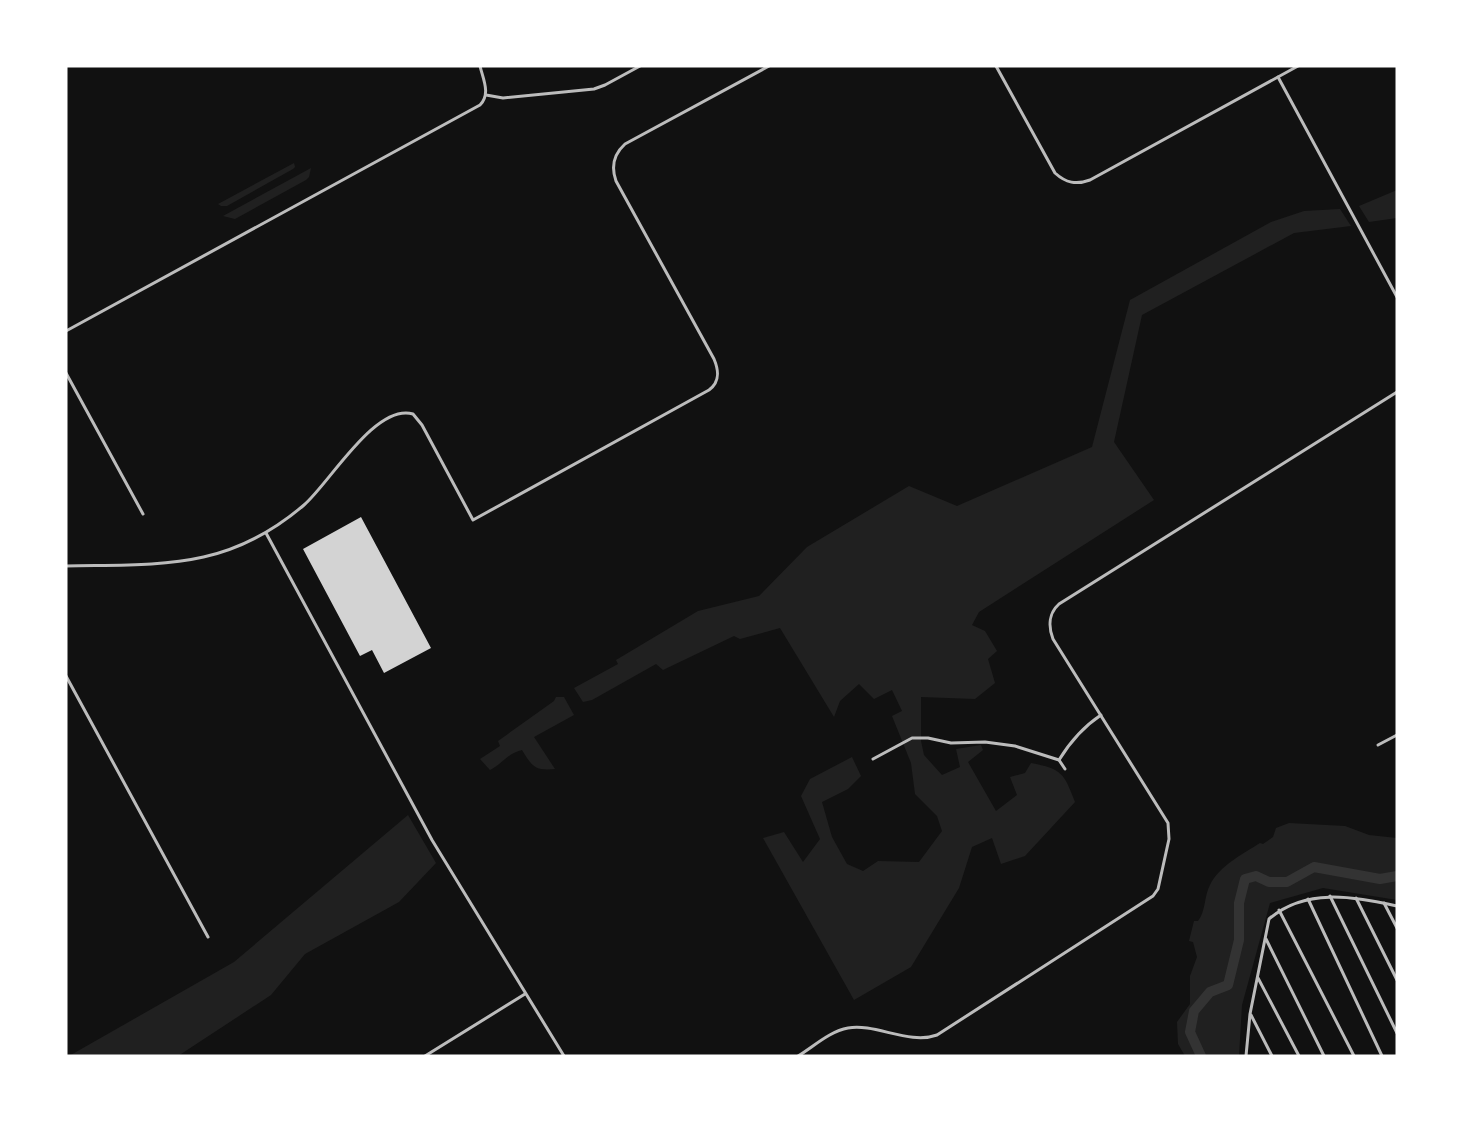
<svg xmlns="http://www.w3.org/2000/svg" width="1463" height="1122" font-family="'Space Grotesk',sans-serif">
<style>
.green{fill:#202020}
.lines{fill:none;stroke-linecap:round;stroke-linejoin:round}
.river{stroke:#333;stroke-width:10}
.building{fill:#d3d3d3}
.minor{stroke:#bcbcbc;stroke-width:3}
</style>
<rect width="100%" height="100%" fill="#111"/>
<g class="green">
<path d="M 294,163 L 295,167 L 293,169 L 227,206 L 221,206 L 218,204 Z"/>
<path d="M 311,168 L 309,177 L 306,180 L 235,219 L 223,216 Z"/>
<path d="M 1397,190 L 1397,218 L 1369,222 L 1359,206 Z"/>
<path d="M 1340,209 L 1351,226 L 1294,233 L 1142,315 L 1114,442 L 1154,500 L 979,612 L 972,625 L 985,631 L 997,651 L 988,659 L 995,683 L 975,699 L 921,697 L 921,741 L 924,755 L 942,775 L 960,767 L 956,749 L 981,745 L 983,750 L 968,762 L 996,811 L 1017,795 L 1010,777 L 1025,773 L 1031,763 C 1062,769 1064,773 1075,802 L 1025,856 L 1001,864 L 992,838 L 972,847 L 959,888 L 911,967 L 854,1000 L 763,838 L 784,832 L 803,862 L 820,839 L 801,796 L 810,779 L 852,757 L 861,776 L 848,789 L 822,802 L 832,837 L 847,864 L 863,871 L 878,861 L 919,862 L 942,831 L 937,816 L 915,794 L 911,763 L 892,716 L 902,711 L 892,690 L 874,699 L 859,684 L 840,701 L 834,717 L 780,628 L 740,639 L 734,636 L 663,670 L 656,664 L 592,700 L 583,702 L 574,688 L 618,664 L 616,660 L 698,611 L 759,596 L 807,547 L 909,486 L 957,506 L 1092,447 L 1130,300 L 1271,222 L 1304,211 Z"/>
<path d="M 556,697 L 564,697 L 574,715 L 534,737 L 555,769 C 534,771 532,766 522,750 C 508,753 502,764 490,770 L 480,759 L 500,746 L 498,741 L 554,701 Z"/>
<path d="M 408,815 L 436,863 L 399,902 L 305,954 L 271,995 L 178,1056 L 69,1056 L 234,962 Z"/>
<path d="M 1289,823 L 1345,826 L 1369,835 L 1397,838 L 1397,900 L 1323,888 L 1270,903 L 1242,1005 L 1239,1056 L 1185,1056 L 1178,1044 L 1177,1022 L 1190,1004 L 1190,976 L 1197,957 L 1193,942 L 1189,941 L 1194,921 L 1198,921 C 1206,911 1204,896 1210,885 C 1219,866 1243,854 1260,843 L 1263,844 L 1273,837 L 1276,828 Z"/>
</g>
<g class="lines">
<path class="river" d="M 1201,1056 L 1190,1032 L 1194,1011 L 1210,992 L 1228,985 L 1239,940 L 1239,903 L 1245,879 L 1256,876 L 1269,882 L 1287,882 L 1314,867 L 1380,879 L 1397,876"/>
</g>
<path class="building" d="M 361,517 L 431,648 L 384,673 L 372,650 L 360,656 L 303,549 Z"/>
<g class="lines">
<g class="minor">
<path d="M 996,66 L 1055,173 C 1066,183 1076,185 1090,180 L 1298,66"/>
<path d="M 1278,77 L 1397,297"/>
<path d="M 486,95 L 503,98 L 594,89 L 605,85 L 640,66"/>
<path d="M 66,331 L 480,105 C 491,94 483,79 480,66"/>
<path d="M 66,373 L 143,514"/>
<path d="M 266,533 L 432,840 L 564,1056"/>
<path d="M 66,566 C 160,564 227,571 304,505 C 329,484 375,403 413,414 L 422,425 L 473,520 L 709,390 C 720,382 719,371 714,359 L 616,181 C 611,167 614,154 625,144 L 769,66"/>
<path d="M 66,676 L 208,937"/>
<path d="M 1378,745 L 1397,735"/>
<path d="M 873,759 L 912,738 L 928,738 L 951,743 L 985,742 L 1015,746 L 1059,760 L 1065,769"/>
<path d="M 1059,760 C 1070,742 1083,727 1101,715"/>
<path d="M 1330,896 L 1397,1033"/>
<path d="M 1356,898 L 1397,980"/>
<path d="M 1308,899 L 1382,1056"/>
<path d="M 1384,903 L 1397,928"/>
<path d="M 1279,910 L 1354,1056"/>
<path d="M 1266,939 L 1324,1056"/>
<path d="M 1258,978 L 1299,1056"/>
<path d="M 1251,1015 L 1272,1056"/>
<path d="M 425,1056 L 525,994"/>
<path d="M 798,1056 C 813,1047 830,1031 848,1028 C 875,1023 909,1045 937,1035 L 1153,896 L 1158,889 L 1169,839 L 1168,823 L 1053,639 C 1048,626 1049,613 1059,604 L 1397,392"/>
<path d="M 1246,1056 L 1250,1014 L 1269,919 C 1306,887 1353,897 1397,906"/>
</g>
</g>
<rect width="1463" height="1122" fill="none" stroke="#ffffff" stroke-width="135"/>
</svg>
